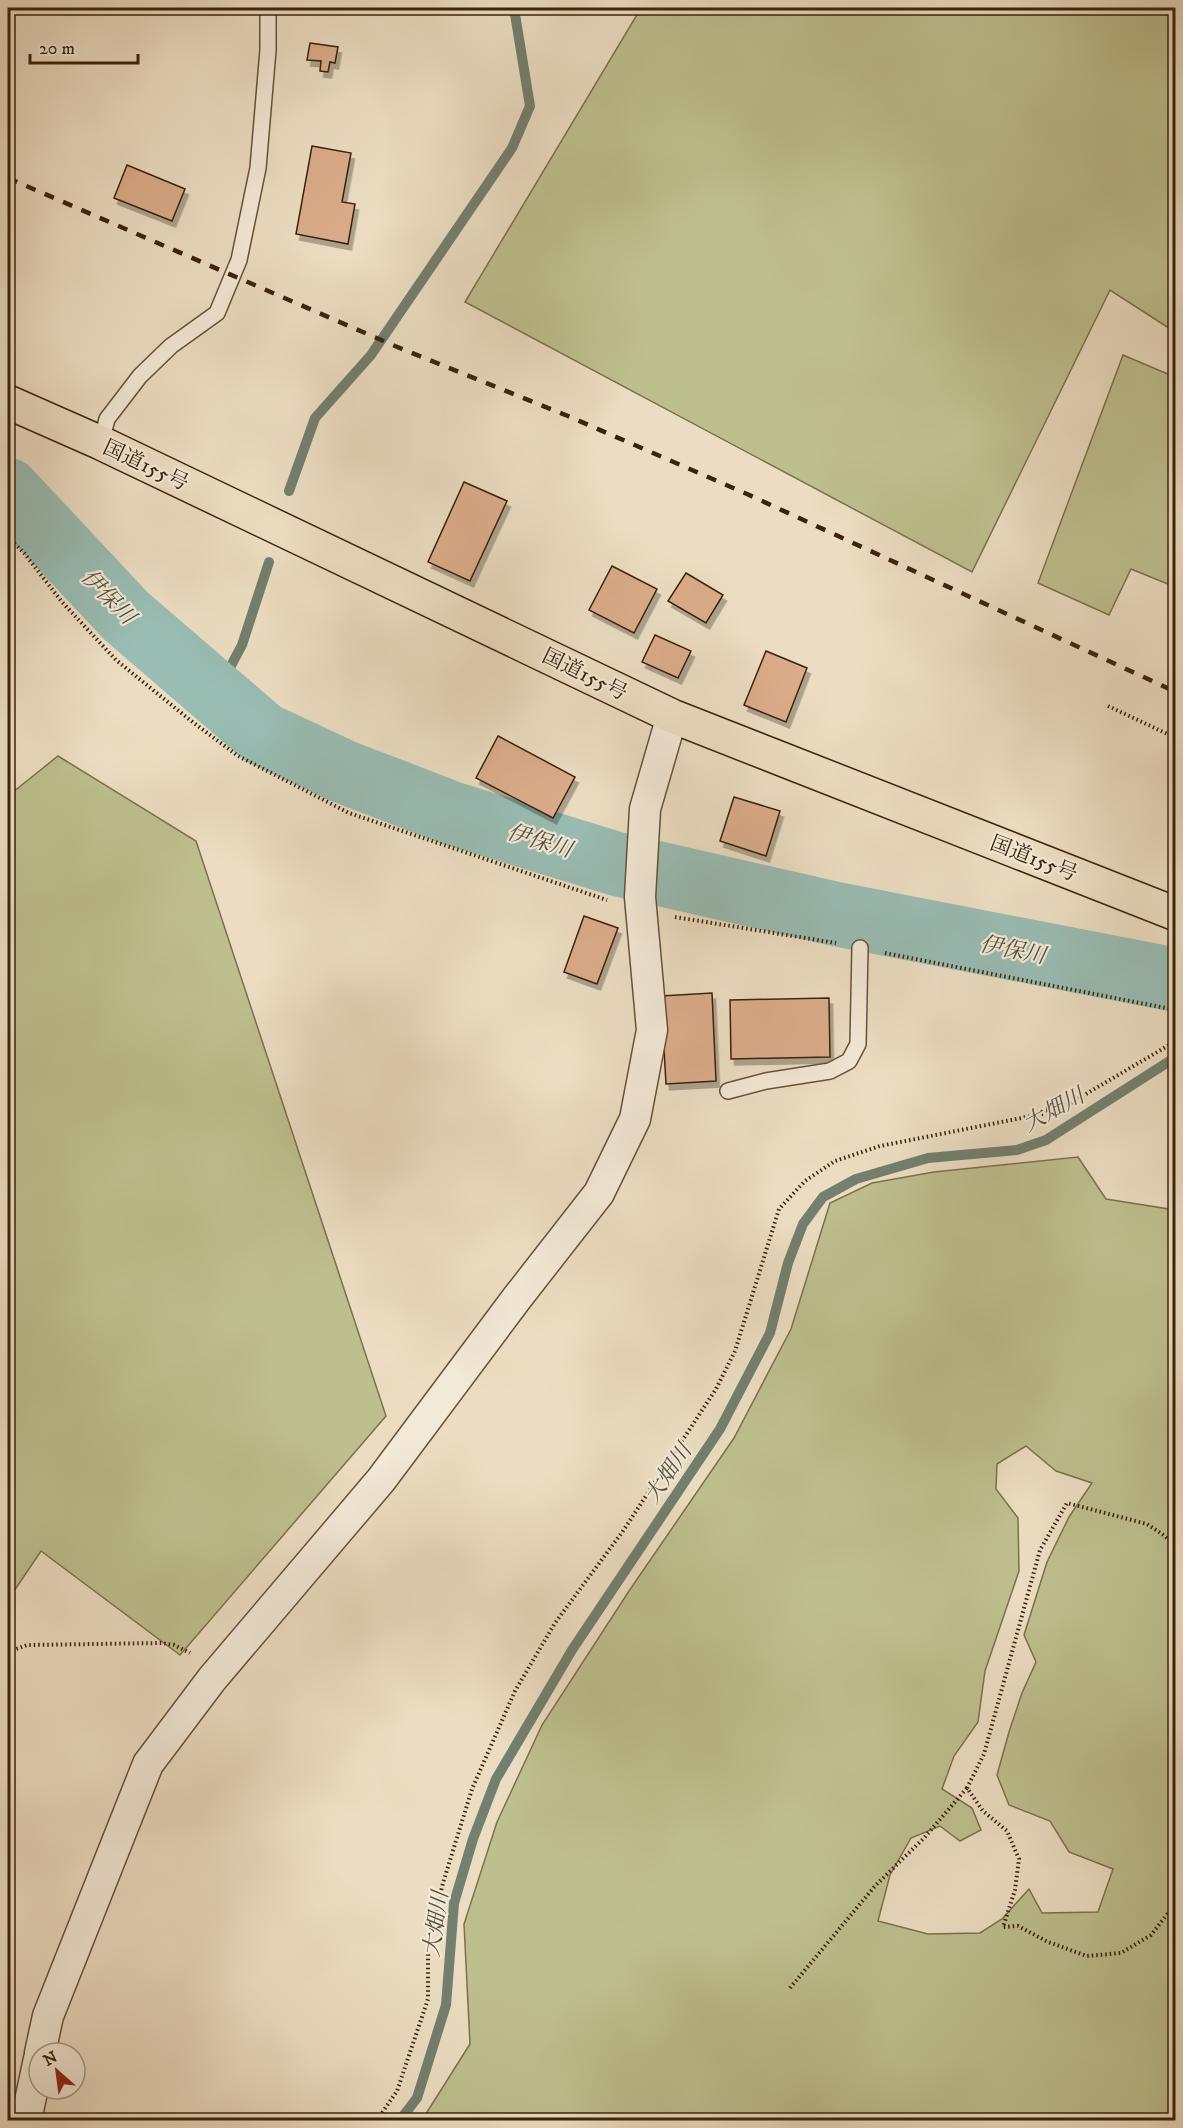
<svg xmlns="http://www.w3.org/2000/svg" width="1183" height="2128" font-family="'IM FELL DW Pica','Noto Serif JP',serif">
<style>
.green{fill:#bebf8f;stroke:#7c714c;stroke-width:1.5;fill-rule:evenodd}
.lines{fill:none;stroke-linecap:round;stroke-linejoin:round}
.stream{stroke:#737f6f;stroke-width:10}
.river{stroke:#99bcb3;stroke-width:64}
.building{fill:#dbac8b;stroke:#3a230a;stroke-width:1.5;filter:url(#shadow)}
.service-casing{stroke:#665238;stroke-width:18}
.minor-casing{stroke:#665238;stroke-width:33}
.trunk-casing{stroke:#3a230a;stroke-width:36}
.path{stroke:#3a230a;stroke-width:4;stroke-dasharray:1.5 3;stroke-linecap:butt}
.service{stroke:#f3e9d7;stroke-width:15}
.minor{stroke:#f3e9d7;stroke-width:30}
.trunk{stroke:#ecddc2;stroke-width:33}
.rail{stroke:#3a230a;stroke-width:4.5;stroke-dasharray:10 10;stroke-linecap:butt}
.labels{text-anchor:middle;stroke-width:4.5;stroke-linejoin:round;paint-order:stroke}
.street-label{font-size:21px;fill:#3a230a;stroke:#f3e9d7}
.water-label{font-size:22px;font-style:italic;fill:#56513d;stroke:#f3e9d7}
</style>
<defs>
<filter id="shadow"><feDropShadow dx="3.5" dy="6" stdDeviation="0" flood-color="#0004"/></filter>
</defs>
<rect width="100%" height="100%" fill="#ecddc2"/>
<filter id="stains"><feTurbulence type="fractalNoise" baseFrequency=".00333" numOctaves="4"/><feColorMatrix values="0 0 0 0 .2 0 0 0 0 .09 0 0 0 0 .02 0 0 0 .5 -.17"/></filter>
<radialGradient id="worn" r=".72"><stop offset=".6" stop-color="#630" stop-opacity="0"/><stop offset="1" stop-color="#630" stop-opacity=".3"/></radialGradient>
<g class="green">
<path d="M 641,8 L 1175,8 L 1175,332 L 1110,290 L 972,572 L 465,302 Z"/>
<path d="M 1123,355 L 1175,377 L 1175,587 L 1131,569 L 1109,615 L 1038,583 Z"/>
<path d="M 58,756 L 196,841 L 386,1416 L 180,1655 L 41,1551 L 8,1600 L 8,796 Z"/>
<path d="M 1078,1157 L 1106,1199 L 1175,1210 L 1175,2120 L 422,2120 L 470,2044 L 464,1924 L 497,1822 L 542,1725 L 629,1591 L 734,1438 L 791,1329 L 830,1203 L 872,1183 L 934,1172 ZM 1026,1446 L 1056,1471 L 1092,1483 L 1069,1517 L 1047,1562 L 1024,1635 L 1036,1662 L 1022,1693 L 1009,1732 L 997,1775 L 1009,1805 L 1050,1821 L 1069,1852 L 1113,1869 L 1098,1912 L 1042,1913 L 1029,1889 L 1002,1919 L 980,1933 L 928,1934 L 878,1921 L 890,1875 L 911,1838 L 940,1826 L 960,1841 L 981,1830 L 972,1808 L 942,1789 L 954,1756 L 978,1722 L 985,1671 L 1019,1571 L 1018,1518 L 996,1489 L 997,1464 Z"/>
</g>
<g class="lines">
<g class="stream">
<path d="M 289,491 L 315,418 L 371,355 L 512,148 L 530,106 L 514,8"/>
<path d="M 216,694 L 242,645 L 269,562"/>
<path d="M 400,2120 L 417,2098 L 446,2005 L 454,1903 L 473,1839 L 496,1779 L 572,1650 L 720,1429 L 770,1333 L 788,1263 L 803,1224 L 823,1197 L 856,1179 L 928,1158 L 1017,1150 L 1046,1140 L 1176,1057"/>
</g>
<path class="river" d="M 8,490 L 126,616 L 263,734 L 342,771 L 451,813 L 617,864 L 836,914 L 1176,980"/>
</g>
<g class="building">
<path d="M 310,43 L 338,47 L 335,63 L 330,62 L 328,72 L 320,71 L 321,61 L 307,60 Z"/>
<path d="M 312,146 L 351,153 L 342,202 L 355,204 L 348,244 L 296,234 Z"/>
<path d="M 127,165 L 185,189 L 172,221 L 114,198 Z"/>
<path d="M 464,482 L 507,501 L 470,581 L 428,562 Z"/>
<path d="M 612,566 L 657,589 L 634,633 L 589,610 Z"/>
<path d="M 686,573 L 723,595 L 706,623 L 668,601 Z"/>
<path d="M 655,635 L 691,651 L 678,678 L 642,662 Z"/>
<path d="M 766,651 L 807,668 L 786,722 L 744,705 Z"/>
<path d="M 498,736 L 575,777 L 553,818 L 476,778 Z"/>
<path d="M 734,797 L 780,811 L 766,856 L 720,841 Z"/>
<path d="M 584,916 L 618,928 L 597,984 L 564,972 Z"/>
<path d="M 712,993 L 716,1081 L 666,1084 L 661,996 Z"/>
<path d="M 829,998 L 830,1057 L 731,1059 L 730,1000 Z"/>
</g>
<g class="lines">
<defs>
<g id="service">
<path d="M 101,443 L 107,419 L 140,376 L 171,346 L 217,313 L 239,260 L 258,168 L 268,50 L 268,8"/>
<path d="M 728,1091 L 766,1081 L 830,1071 L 849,1061 L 858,1044 L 860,948"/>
</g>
<g id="minor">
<path d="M 40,2053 L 48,2016 L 148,1764 L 212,1679 L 381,1480 L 517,1298 L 599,1193 L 635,1119 L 652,1030 L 640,897 L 645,809 L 672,716"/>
<path d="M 26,2120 L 39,2059"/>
</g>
<path id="trunk" d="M 8,402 L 101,443 L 672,716 L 1176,914"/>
</defs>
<use href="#service" class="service-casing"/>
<use href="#minor" class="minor-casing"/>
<use href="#trunk" class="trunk-casing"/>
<g class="path">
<path d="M 8,537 L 24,553 L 62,602 L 116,660 L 190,720 L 238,756 L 349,813 L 607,900"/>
<path d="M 1108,706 L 1176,738"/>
<path d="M 675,917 L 836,943"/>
<path d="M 885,953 L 1176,1010"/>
<path d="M 1176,1548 L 1165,1536 L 1147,1524 L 1067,1503 L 1040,1550 L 984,1754 L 967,1788 L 983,1811 L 1007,1831 L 1019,1859 L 1015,1890 L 1003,1927 L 1018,1926 L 1048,1942 L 1087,1956 L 1121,1953 L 1151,1935 L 1176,1903"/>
<path d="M 8,1652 L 27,1645 L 162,1643 L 174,1645 L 190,1653"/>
<path d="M 790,1988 L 875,1886 L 924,1838 L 967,1788"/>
<path d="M 377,2120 L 397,2091 L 428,1999 L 428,1944 L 443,1883 L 472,1789 L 515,1691 L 555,1623 L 623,1531 L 716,1389 L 735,1351 L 779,1209 L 805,1181 L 835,1161 L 880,1146 L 1057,1111 L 1176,1041"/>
</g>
<use href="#service" class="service"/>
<use href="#minor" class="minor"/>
<use href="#trunk" class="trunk"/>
<path class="rail" d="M 8,178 L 395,346 L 568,416 L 747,494 L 1176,692"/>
</g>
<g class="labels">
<g class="street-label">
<text transform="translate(146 465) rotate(25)" y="7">国道155号</text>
<text transform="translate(585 674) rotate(26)" y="7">国道155号</text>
<text transform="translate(1034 858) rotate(21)" y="7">国道155号</text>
</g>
<g class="water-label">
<text transform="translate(109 596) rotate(46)" y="8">伊保川</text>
<text transform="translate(540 840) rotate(17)" y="8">伊保川</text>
<text transform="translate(1013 949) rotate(11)" y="8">伊保川</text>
<text transform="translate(1053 1109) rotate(-29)" y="8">大畑川</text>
<text transform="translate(667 1473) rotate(-56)" y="8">大畑川</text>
<text transform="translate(435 1924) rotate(-82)" y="8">大畑川</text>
</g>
</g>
<rect width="1183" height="2128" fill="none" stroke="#ecddc2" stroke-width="30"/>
<rect x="9" y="9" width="1165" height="2110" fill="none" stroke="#3a230a" stroke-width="3"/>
<rect x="15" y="15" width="1153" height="2098" fill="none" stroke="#3a230a" stroke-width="1.5"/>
<g transform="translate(57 2071) rotate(332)"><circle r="28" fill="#f3e9d7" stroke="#a99a85" stroke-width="1.5"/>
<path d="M0-4.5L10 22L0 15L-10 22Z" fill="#8f2418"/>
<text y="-9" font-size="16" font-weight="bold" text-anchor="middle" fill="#3a230a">N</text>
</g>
<path d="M30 54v9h108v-9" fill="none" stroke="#3a230a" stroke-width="3"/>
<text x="39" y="54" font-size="18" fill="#3a230a" stroke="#f3e9d7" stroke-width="4.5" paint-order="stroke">20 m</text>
<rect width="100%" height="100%" filter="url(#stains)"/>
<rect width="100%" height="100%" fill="url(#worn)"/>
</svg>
